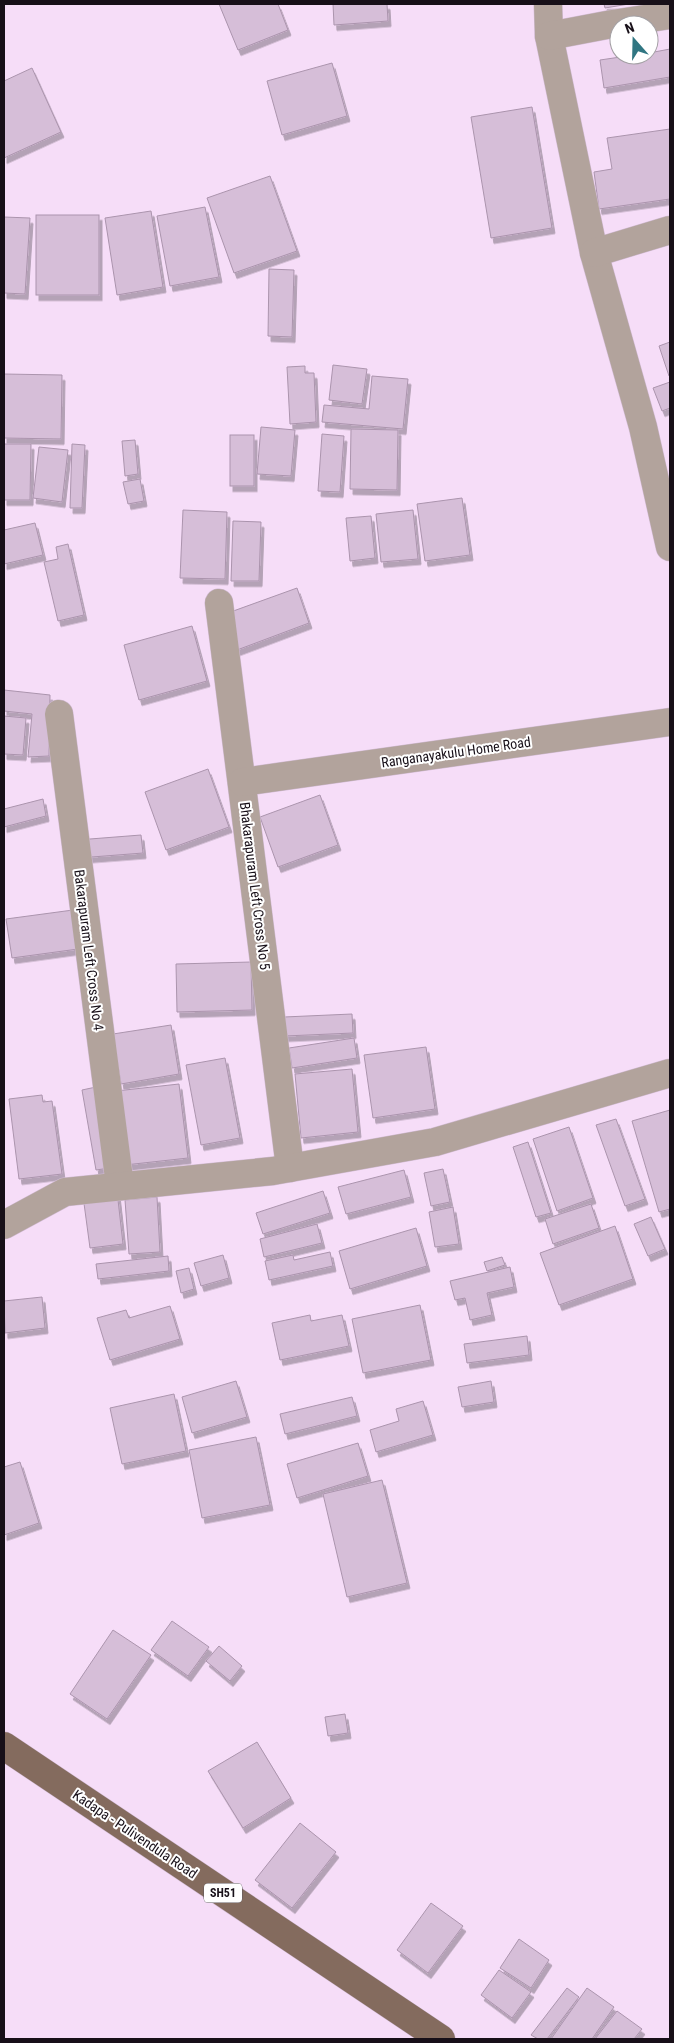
<svg xmlns="http://www.w3.org/2000/svg" width="674" height="2043" font-family="'Roboto Condensed',sans-serif">
<style>
.building{fill:#d6bed8;stroke:#ab94ad;filter:url(#shadow)}
.lines{fill:none;stroke-linecap:round;stroke-linejoin:round}
.minor-casing{stroke:#d2bcd4;stroke-width:29}
.major-casing{stroke:#d2bcd4;stroke-width:29}
.minor{stroke:#b2a39c;stroke-width:28}
.major{stroke:#846b5e;stroke-width:28}
.labels{text-anchor:middle;stroke-width:4;stroke-linejoin:round;paint-order:stroke}
.shield{fill:#fff;stroke:#5d575d;stroke-width:1}
.shield-label{font-size:12px;font-weight:bold;fill:#170f18}
.street-label{font-size:14px;fill:#170f18;stroke:#fff}
</style>
<defs>
<filter id="shadow"><feDropShadow dx="3" dy="5.5" stdDeviation="0" flood-color="#0004"/></filter>
</defs>
<rect width="100%" height="100%" fill="#f6ddf8"/>
<g class="building">
<path d="M 219,4 L 278,4 L 288,30 L 238,50 Z"/>
<path d="M 333,4 L 387,4 L 388,21 L 334,25 Z"/>
<path d="M 604,4 L 629,4 L 605,8 Z"/>
<path d="M 670,49 L 670,77 L 604,88 L 600,60 L 634,55 L 649,55 L 649,53 Z"/>
<path d="M 332,63 L 347,116 L 282,135 L 267,81 Z"/>
<path d="M 32,68 L 61,132 L 4,158 L 4,81 Z"/>
<path d="M 532,107 L 552,228 L 491,238 L 471,117 Z"/>
<path d="M 670,129 L 670,199 L 599,209 L 594,172 L 612,169 L 607,138 Z"/>
<path d="M 270,176 L 297,251 L 234,273 L 207,198 Z"/>
<path d="M 205,207 L 219,277 L 170,286 L 157,216 Z"/>
<path d="M 151,211 L 163,287 L 117,295 L 105,218 Z"/>
<rect x="36" y="215" width="63" height="80"/>
<path d="M 4,217 L 30,218 L 25,294 L 4,293 Z"/>
<path d="M 269,269 L 294,270 L 292,337 L 268,336 Z"/>
<path d="M 670,342 L 670,376 L 669,376 L 659,346 Z"/>
<path d="M 333,365 L 367,369 L 362,404 L 329,400 Z"/>
<path d="M 305,366 L 305,373 L 314,373 L 316,422 L 290,424 L 287,367 Z"/>
<path d="M 4,374 L 62,375 L 61,439 L 4,438 Z"/>
<path d="M 372,376 L 408,379 L 403,429 L 322,422 L 324,405 L 369,409 Z"/>
<path d="M 670,382 L 670,408 L 662,411 L 653,388 Z"/>
<path d="M 261,427 L 295,430 L 291,476 L 257,474 Z"/>
<path d="M 351,429 L 398,430 L 397,490 L 350,489 Z"/>
<path d="M 322,434 L 344,436 L 340,492 L 318,491 Z"/>
<rect x="230" y="435" width="24" height="51"/>
<path d="M 135,440 L 138,474 L 125,476 L 122,441 Z"/>
<path d="M 4,444 L 31,444 L 30,500 L 4,500 Z"/>
<path d="M 72,444 L 85,445 L 82,508 L 70,508 Z"/>
<path d="M 39,447 L 68,450 L 62,502 L 33,498 Z"/>
<path d="M 140,479 L 144,501 L 128,504 L 123,482 Z"/>
<path d="M 462,498 L 470,555 L 425,561 L 417,504 Z"/>
<path d="M 183,510 L 227,512 L 225,579 L 180,578 Z"/>
<path d="M 413,510 L 418,559 L 381,562 L 376,514 Z"/>
<path d="M 371,516 L 375,558 L 350,561 L 346,518 Z"/>
<path d="M 233,521 L 261,522 L 259,581 L 231,581 Z"/>
<path d="M 35,523 L 43,555 L 4,564 L 4,530 Z"/>
<path d="M 68,544 L 84,615 L 58,621 L 44,562 L 58,559 L 56,547 Z"/>
<path d="M 297,588 L 309,623 L 237,650 L 225,614 Z"/>
<path d="M 192,626 L 207,681 L 139,700 L 124,645 Z"/>
<path d="M 4,690 L 50,695 L 49,756 L 28,757 L 32,714 L 4,711 Z"/>
<path d="M 4,716 L 26,718 L 23,755 L 4,754 Z"/>
<path d="M 208,769 L 229,827 L 166,850 L 145,792 Z"/>
<path d="M 320,795 L 338,845 L 278,867 L 260,817 Z"/>
<path d="M 43,799 L 46,816 L 4,827 L 4,809 Z"/>
<path d="M 141,835 L 143,853 L 79,858 L 77,840 Z"/>
<path d="M 73,910 L 78,949 L 12,958 L 6,919 Z"/>
<path d="M 251,962 L 252,1010 L 177,1012 L 176,964 Z"/>
<path d="M 352,1014 L 353,1033 L 285,1036 L 284,1017 Z"/>
<path d="M 171,1025 L 179,1074 L 121,1084 L 113,1034 Z"/>
<path d="M 354,1038 L 357,1058 L 292,1068 L 289,1048 Z"/>
<path d="M 426,1047 L 435,1109 L 373,1118 L 364,1055 Z"/>
<path d="M 225,1058 L 240,1138 L 201,1145 L 186,1065 Z"/>
<path d="M 352,1069 L 358,1132 L 301,1138 L 295,1074 Z"/>
<path d="M 179,1084 L 188,1158 L 125,1165 L 116,1091 Z"/>
<path d="M 96,1087 L 110,1168 L 96,1170 L 82,1090 Z"/>
<path d="M 42,1095 L 43,1102 L 52,1101 L 62,1174 L 19,1179 L 9,1099 Z"/>
<path d="M 670,1110 L 670,1209 L 659,1212 L 632,1121 Z"/>
<path d="M 616,1119 L 645,1199 L 625,1206 L 596,1125 Z"/>
<path d="M 569,1127 L 593,1198 L 557,1211 L 533,1139 Z"/>
<path d="M 528,1142 L 551,1213 L 536,1217 L 513,1147 Z"/>
<path d="M 443,1169 L 450,1202 L 431,1206 L 424,1173 Z"/>
<path d="M 404,1170 L 411,1197 L 346,1214 L 338,1187 Z"/>
<path d="M 117,1191 L 123,1244 L 90,1248 L 83,1196 Z"/>
<path d="M 323,1191 L 330,1213 L 263,1234 L 256,1213 Z"/>
<path d="M 157,1197 L 160,1252 L 129,1254 L 125,1200 Z"/>
<path d="M 591,1204 L 599,1228 L 553,1244 L 545,1219 Z"/>
<path d="M 453,1207 L 459,1244 L 435,1247 L 429,1212 Z"/>
<path d="M 651,1217 L 665,1249 L 648,1256 L 634,1224 Z"/>
<path d="M 317,1224 L 322,1243 L 264,1257 L 260,1239 Z"/>
<path d="M 615,1226 L 633,1279 L 559,1305 L 540,1253 Z"/>
<path d="M 416,1228 L 427,1266 L 350,1289 L 339,1251 Z"/>
<path d="M 330,1252 L 333,1266 L 269,1280 L 265,1261 L 293,1255 L 294,1260 Z"/>
<path d="M 223,1255 L 229,1278 L 201,1286 L 194,1263 Z"/>
<path d="M 168,1256 L 169,1271 L 98,1279 L 96,1264 Z"/>
<path d="M 502,1257 L 505,1265 L 487,1271 L 484,1262 Z"/>
<path d="M 510,1267 L 514,1287 L 487,1293 L 492,1315 L 470,1320 L 465,1298 L 455,1300 L 450,1281 Z"/>
<path d="M 189,1268 L 194,1289 L 181,1293 L 176,1271 Z"/>
<path d="M 42,1297 L 45,1328 L 5,1333 L 4,1301 Z"/>
<path d="M 420,1305 L 431,1360 L 363,1373 L 352,1319 Z"/>
<path d="M 170,1306 L 180,1339 L 110,1360 L 97,1318 L 126,1310 L 129,1318 Z"/>
<path d="M 310,1315 L 311,1321 L 342,1315 L 349,1346 L 280,1360 L 272,1323 Z"/>
<path d="M 527,1336 L 529,1355 L 467,1363 L 464,1344 Z"/>
<path d="M 236,1381 L 247,1417 L 192,1433 L 182,1397 Z"/>
<path d="M 491,1381 L 494,1402 L 462,1407 L 458,1387 Z"/>
<path d="M 174,1394 L 186,1451 L 122,1464 L 110,1408 Z"/>
<path d="M 352,1397 L 357,1416 L 285,1434 L 280,1414 Z"/>
<path d="M 423,1401 L 433,1435 L 376,1452 L 370,1430 L 399,1421 L 396,1409 Z"/>
<path d="M 256,1437 L 270,1505 L 202,1518 L 189,1450 Z"/>
<path d="M 358,1443 L 368,1476 L 297,1498 L 287,1464 Z"/>
<path d="M 20,1462 L 39,1523 L 4,1535 L 4,1467 Z"/>
<path d="M 382,1480 L 407,1583 L 347,1597 L 323,1494 Z"/>
<path d="M 172,1621 L 209,1647 L 188,1676 L 151,1650 Z"/>
<path d="M 113,1630 L 151,1655 L 107,1719 L 70,1694 Z"/>
<path d="M 219,1646 L 242,1666 L 230,1681 L 206,1661 Z"/>
<path d="M 345,1714 L 348,1733 L 328,1736 L 325,1717 Z"/>
<path d="M 257,1742 L 291,1798 L 243,1828 L 208,1771 Z"/>
<path d="M 300,1823 L 336,1852 L 292,1908 L 255,1880 Z"/>
<path d="M 431,1903 L 463,1926 L 428,1973 L 397,1950 Z"/>
<path d="M 519,1939 L 549,1960 L 531,1988 L 500,1968 Z"/>
<path d="M 499,1970 L 531,1992 L 512,2018 L 481,1995 Z"/>
<path d="M 567,1988 L 579,1997 L 547,2039 L 538,2039 L 531,2035 Z"/>
<path d="M 587,1988 L 614,2007 L 592,2039 L 551,2039 Z"/>
<path d="M 617,2011 L 642,2029 L 634,2039 L 595,2039 Z"/>
</g>
<g class="lines">
<defs>
<g id="minor">
<path d="M 548,4 L 549,36 L 594,253 L 643,427 L 670,547"/>
<path d="M 549,36 L 612,24 L 670,15"/>
<path d="M 594,253 L 670,230"/>
<path d="M 219,603 L 290,1168"/>
<path d="M 59,714 L 120,1186"/>
<path d="M 242,782 L 670,722"/>
<path d="M 4,1225 L 65,1192 L 273,1171 L 435,1142 L 670,1073"/>
</g>
<path id="major" d="M 4,1746 L 441,2039"/>
</defs>
<use href="#minor" class="minor-casing"/>
<use href="#major" class="major-casing"/>
<use href="#minor" class="minor"/>
<use href="#major" class="major"/>
</g>
<g class="labels">
<rect class="shield" x="204" y="1883.5" width="38" height="19" rx="4"/>
<g class="shield-label">
<text x="223" y="1897">SH51</text>
</g>
<g class="street-label">
<text transform="translate(456 752) rotate(-8)" y="5">Ranganayakulu Home Road</text>
<text transform="translate(255 886) rotate(83)" y="5">Bhakarapuram Left Cross No 5</text>
<text transform="translate(89 950) rotate(83)" y="5">Bakarapuram Left Cross No 4</text>
<text transform="translate(135 1834) rotate(34)" y="5">Kadapa - Pulivendula Road</text>
</g>
</g>
<rect width="674" height="2043" fill="none" stroke="#170f18" stroke-width="10"/>
<g transform="translate(634 40) rotate(340)"><circle r="24" fill="#ffffff" stroke="#a29fa3"/>
<path d="M0-4L9 19L0 12L-9 19Z" fill="#307682"/>
<text y="-8" font-size="14" font-weight="bold" text-anchor="middle" fill="#170f18">N</text>
</g>
</svg>
